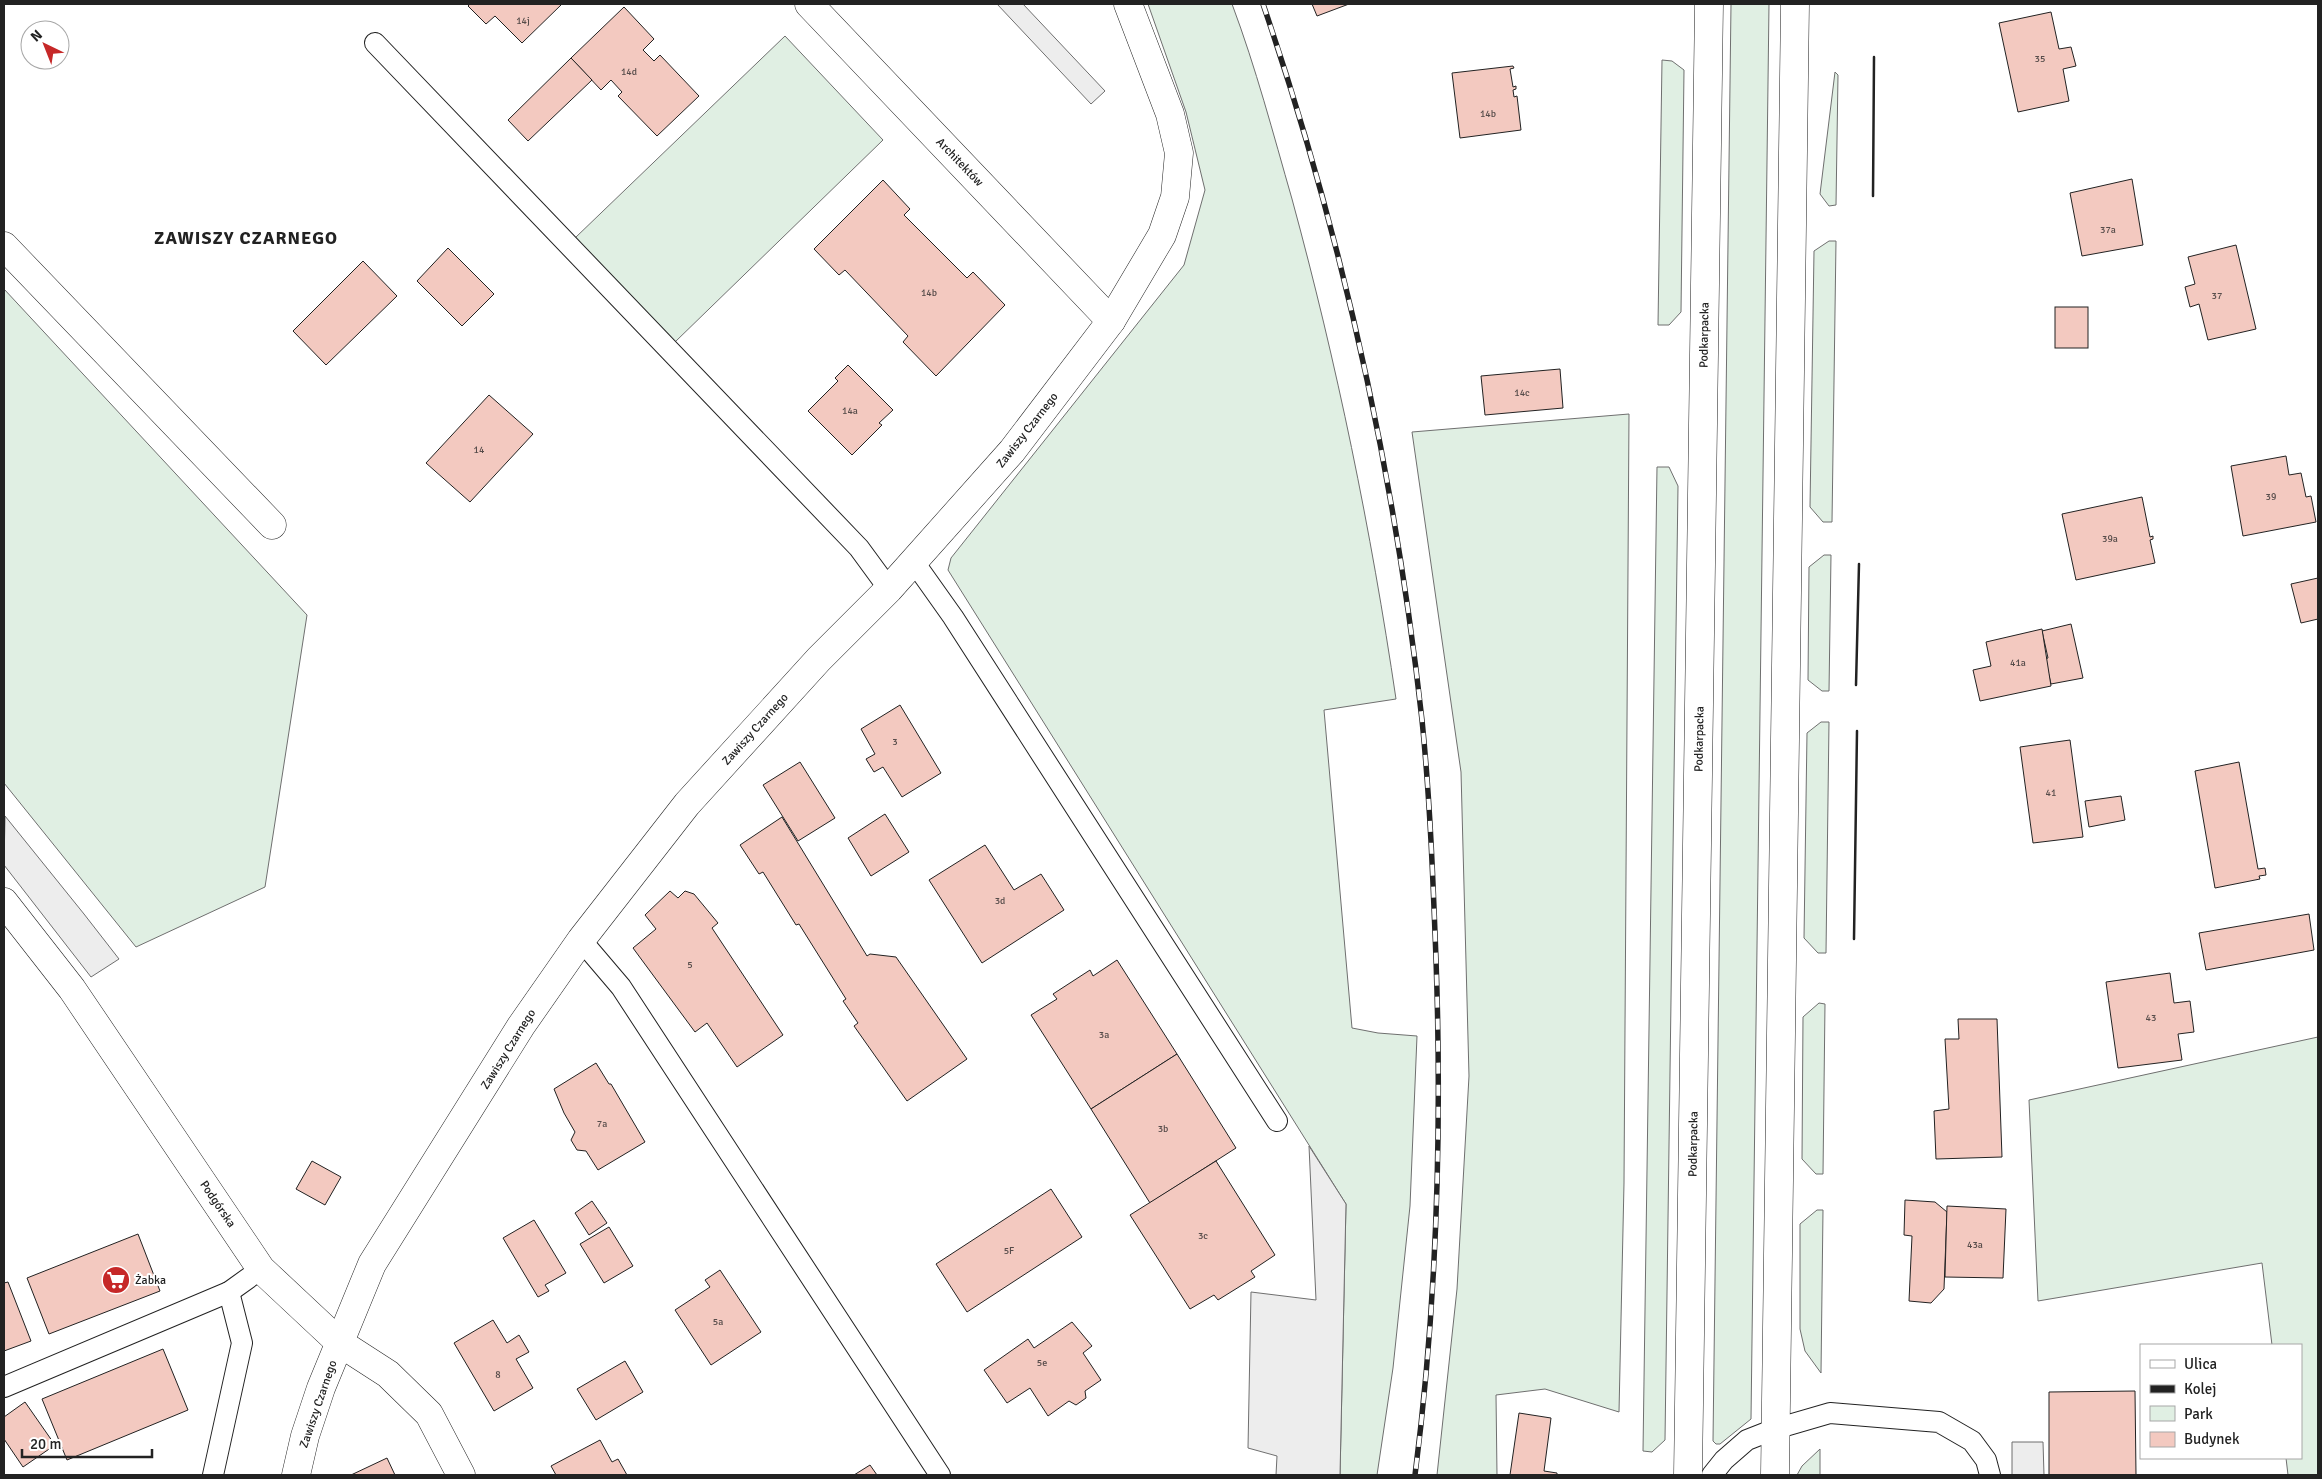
<svg xmlns="http://www.w3.org/2000/svg" width="2322" height="1479" font-family="Signika,sans-serif">
<style>
.green{fill:#e0efe3;stroke:#6f6f6f}
.parking{fill:#ededed;stroke:#6f6f6f}
.building{fill:#f3c9c0;stroke:#222}
.lines{fill:none;stroke-linecap:round;stroke-linejoin:round}
.lane-casing{stroke:#222;stroke-width:22}
.street-casing{stroke:#222;stroke-width:29}
.primary-casing{stroke:#222;stroke-width:29}
.lane{stroke:#fff;stroke-width:20}
.street{stroke:#fff;stroke-width:28}
.primary{stroke:#fff;stroke-width:28}
.rail-casing{stroke:#222;stroke-width:5.5}
.rail{stroke:#fff;stroke-width:4;stroke-dasharray:11;stroke-linecap:butt}
.wall{stroke:#222;stroke-width:2.5}
.labels{text-anchor:middle;stroke-width:4;stroke-linejoin:round;paint-order:stroke}
.number-label{font-size:10px;fill:#564c4a}
.street-label{font-size:12px;fill:#222;stroke:#fff}
.poi-label{font-size:12px;fill:#222;stroke:#fff;text-anchor:start}
.district-label{font-size:18px;font-weight:bold;letter-spacing:1px;fill:#222;stroke:#fff}
</style>
<rect width="100%" height="100%" fill="#fff"/>
<g class="green">
<path d="M 1148,4 L 1232,4 C 1256,68 1273,133 1292,199 C 1337,364 1371,530 1396,699 L 1324,710 L 1352,1028 L 1378,1033 L 1417,1036 L 1410,1206 L 1393,1368 L 1377,1475 L 1340,1475 L 1346,1204 L 948,570 L 951,558 L 1184,265 L 1205,190 L 1186,112 Z"/>
<path d="M 1731,4 L 1769,4 L 1751,1419 L 1720,1444 L 1716,1444 L 1713,1441 Z"/>
<path d="M 785,36 L 883,140 L 675,342 L 575,238 Z"/>
<path d="M 1662,60 L 1672,61 L 1684,70 L 1681,312 L 1669,325 L 1658,325 Z"/>
<path d="M 1835,72 L 1838,75 L 1836,205 L 1829,206 L 1820,194 Z"/>
<path d="M 1829,241 L 1836,241 L 1832,522 L 1823,522 L 1810,507 L 1814,251 Z"/>
<path d="M 4,289 L 307,615 L 265,887 L 136,947 L 4,783 Z"/>
<path d="M 1629,414 L 1624,1183 L 1619,1412 L 1545,1389 L 1496,1395 L 1497,1475 L 1437,1475 L 1457,1289 L 1469,1076 L 1461,772 L 1412,432 Z"/>
<path d="M 1657,467 L 1669,467 L 1678,486 L 1665,1440 L 1652,1452 L 1643,1451 Z"/>
<path d="M 1824,555 L 1831,555 L 1829,691 L 1822,691 L 1808,680 L 1809,567 Z"/>
<path d="M 1821,722 L 1829,722 L 1826,953 L 1818,953 L 1804,938 L 1807,733 Z"/>
<path d="M 1819,1003 L 1825,1004 L 1823,1174 L 1816,1174 L 1802,1159 L 1803,1017 Z"/>
<path d="M 2318,1037 L 2318,1475 L 2288,1475 L 2286,1458 L 2301,1458 L 2301,1345 L 2272,1345 L 2262,1263 L 2038,1301 L 2029,1100 Z"/>
<path d="M 1817,1210 L 1823,1210 L 1821,1373 L 1805,1351 L 1800,1329 L 1800,1224 Z"/>
<path d="M 1820,1449 L 1820,1475 L 1797,1475 L 1802,1466 Z"/>
</g>
<g class="parking">
<path d="M 997,4 L 1023,4 L 1105,91 L 1091,104 Z"/>
<path d="M 5,816 L 84,914 L 119,959 L 91,977 L 4,865 Z"/>
<path d="M 1309,1146 L 1346,1204 L 1340,1475 L 1276,1475 L 1277,1456 L 1248,1448 L 1251,1292 L 1316,1300 Z"/>
<path d="M 2043,1442 L 2044,1475 L 2012,1475 L 2012,1442 Z"/>
</g>
<g class="building">
<path d="M 470,4 L 562,4 L 522,43 L 495,16 L 486,24 L 468,6 Z"/>
<path d="M 1312,4 L 1349,4 L 1317,16 Z"/>
<path d="M 624,7 L 654,39 L 643,50 L 654,61 L 660,55 L 699,96 L 657,136 L 618,96 L 622,92 L 611,80 L 601,90 L 571,58 Z"/>
<path d="M 2051,12 L 2059,49 L 2071,47 L 2076,66 L 2063,69 L 2069,101 L 2018,112 L 1999,23 Z"/>
<path d="M 571,58 L 592,80 L 528,141 L 508,120 Z"/>
<path d="M 1513,66 L 1514,68 L 1510,69 L 1513,87 L 1516,86 L 1516,89 L 1513,90 L 1514,97 L 1517,96 L 1521,130 L 1460,138 L 1452,73 Z"/>
<path d="M 2132,179 L 2143,245 L 2082,256 L 2070,193 Z"/>
<path d="M 883,180 L 910,209 L 904,215 L 967,278 L 973,272 L 1005,305 L 936,376 L 903,342 L 908,336 L 845,270 L 839,275 L 814,249 Z"/>
<path d="M 2236,245 L 2256,329 L 2208,340 L 2199,304 L 2190,307 L 2185,287 L 2195,284 L 2188,257 Z"/>
<path d="M 448,248 L 494,294 L 462,326 L 417,281 Z"/>
<path d="M 363,261 L 397,296 L 326,365 L 293,331 Z"/>
<rect x="2055" y="307" width="33" height="41"/>
<path d="M 848,365 L 893,410 L 879,423 L 882,425 L 852,455 L 808,411 L 838,381 L 835,378 Z"/>
<path d="M 1560,369 L 1563,408 L 1485,415 L 1481,376 Z"/>
<path d="M 489,395 L 533,434 L 470,502 L 426,463 Z"/>
<path d="M 2286,456 L 2289,475 L 2301,473 L 2306,497 L 2311,496 L 2316,522 L 2243,536 L 2231,466 Z"/>
<path d="M 2142,497 L 2150,537 L 2153,536 L 2153,539 L 2150,540 L 2155,563 L 2076,580 L 2062,514 Z"/>
<path d="M 2318,578 L 2318,619 L 2301,623 L 2291,584 Z"/>
<path d="M 2071,624 L 2083,678 L 2051,684 L 2045,659 L 2048,658 L 2042,631 Z"/>
<path d="M 2042,629 L 2051,686 L 1980,701 L 1973,670 L 1991,666 L 1986,642 Z"/>
<path d="M 900,705 L 941,773 L 902,797 L 883,767 L 874,772 L 866,759 L 875,754 L 861,729 Z"/>
<path d="M 2070,740 L 2083,837 L 2033,843 L 2020,747 Z"/>
<path d="M 800,762 L 835,818 L 798,841 L 763,785 Z"/>
<path d="M 2239,762 L 2258,869 L 2265,868 L 2266,875 L 2259,876 L 2260,879 L 2215,888 L 2195,771 Z"/>
<path d="M 2121,796 L 2125,820 L 2089,827 L 2085,801 Z"/>
<path d="M 885,814 L 909,852 L 871,876 L 848,838 Z"/>
<path d="M 782,817 L 867,956 L 870,954 L 896,957 L 967,1059 L 907,1101 L 854,1026 L 858,1023 L 843,1001 L 846,999 L 799,924 L 796,925 L 763,872 L 759,874 L 740,845 Z"/>
<path d="M 985,845 L 1014,890 L 1041,874 L 1064,910 L 982,963 L 929,880 Z"/>
<path d="M 670,891 L 678,898 L 685,891 L 694,894 L 718,923 L 712,928 L 783,1035 L 737,1067 L 707,1023 L 695,1032 L 633,948 L 656,929 L 645,915 Z"/>
<path d="M 2309,914 L 2314,950 L 2206,970 L 2199,933 Z"/>
<path d="M 1117,960 L 1177,1054 L 1091,1109 L 1031,1015 L 1057,999 L 1053,994 L 1090,970 L 1093,976 Z"/>
<path d="M 2170,973 L 2174,1003 L 2190,1001 L 2194,1032 L 2178,1034 L 2182,1060 L 2118,1068 L 2106,982 Z"/>
<path d="M 1958,1019 L 1997,1019 L 2002,1157 L 1936,1159 L 1934,1111 L 1949,1109 L 1945,1039 L 1959,1039 Z"/>
<path d="M 1177,1054 L 1236,1148 L 1150,1203 L 1091,1109 Z"/>
<path d="M 596,1063 L 609,1084 L 611,1084 L 645,1142 L 598,1170 L 586,1151 L 577,1150 L 571,1140 L 575,1132 L 564,1113 L 554,1089 Z"/>
<path d="M 312,1161 L 341,1177 L 325,1205 L 296,1189 Z"/>
<path d="M 1216,1161 L 1275,1255 L 1251,1271 L 1255,1277 L 1218,1300 L 1214,1295 L 1190,1309 L 1130,1215 Z"/>
<path d="M 1051,1189 L 1082,1237 L 967,1312 L 936,1264 Z"/>
<path d="M 1905,1200 L 1935,1202 L 1947,1212 L 1944,1289 L 1931,1303 L 1909,1301 L 1912,1236 L 1904,1235 Z"/>
<path d="M 592,1201 L 607,1223 L 589,1235 L 575,1213 Z"/>
<path d="M 1947,1206 L 2006,1209 L 2003,1278 L 1945,1277 Z"/>
<path d="M 534,1220 L 566,1273 L 545,1285 L 549,1291 L 538,1297 L 503,1238 Z"/>
<path d="M 609,1227 L 633,1266 L 604,1283 L 580,1244 Z"/>
<path d="M 138,1234 L 160,1291 L 49,1334 L 27,1278 Z"/>
<path d="M 720,1270 L 761,1332 L 711,1365 L 675,1310 L 710,1287 L 705,1280 Z"/>
<path d="M 8,1282 L 31,1341 L 4,1351 L 4,1283 Z"/>
<path d="M 493,1320 L 507,1343 L 519,1335 L 529,1352 L 516,1359 L 533,1388 L 494,1411 L 454,1343 Z"/>
<path d="M 1072,1322 L 1092,1346 L 1083,1353 L 1101,1380 L 1085,1391 L 1086,1398 L 1076,1405 L 1069,1401 L 1048,1416 L 1030,1388 L 1007,1403 L 984,1370 L 1028,1339 L 1034,1348 Z"/>
<path d="M 163,1349 L 188,1410 L 67,1460 L 42,1399 Z"/>
<path d="M 625,1361 L 643,1392 L 596,1420 L 577,1389 Z"/>
<path d="M 2135,1391 L 2136,1475 L 2049,1475 L 2049,1392 Z"/>
<path d="M 25,1402 L 55,1445 L 23,1467 L 4,1439 L 4,1417 Z"/>
<path d="M 1519,1413 L 1551,1418 L 1544,1471 L 1557,1473 L 1557,1475 L 1510,1475 Z"/>
<path d="M 600,1440 L 612,1462 L 618,1459 L 627,1475 L 556,1475 L 551,1466 Z"/>
<path d="M 387,1458 L 395,1475 L 351,1475 Z"/>
<path d="M 870,1465 L 877,1475 L 854,1475 Z"/>
</g>
<g class="lines">
<defs>
<g id="lane">
<path d="M 375,43 L 859,548 L 889,589"/>
<path d="M 914,562 L 953,617 L 1277,1121"/>
<path d="M 581,940 L 621,987 L 940,1475"/>
<path d="M 4,1387 L 229,1292 L 261,1269"/>
<path d="M 213,1475 L 242,1343 L 229,1292"/>
<path d="M 1712,1475 L 1724,1460 L 1747,1440 L 1775,1429 L 1830,1413 L 1939,1422 L 1972,1441 L 1986,1460 L 1990,1475"/>
</g>
<g id="street">
<path d="M 809,4 L 1111,321"/>
<path d="M 4,246 L 272,525"/>
<path d="M 4,902 L 72,989 L 261,1269 L 340,1343 L 388,1374 L 429,1414 L 461,1475"/>
<path d="M 296,1475 L 305,1436 L 321,1388 L 372,1264 L 521,1026 L 581,940 L 687,804 L 819,659 L 889,589 L 1012,451 L 1111,321 L 1162,235 L 1175,197 L 1179,153 L 1170,114 L 1128,4"/>
</g>
<g id="primary">
<path d="M 1688,1475 L 1709,4"/>
<path d="M 1775,1475 L 1795,4"/>
</g>
</defs>
<use href="#lane" class="lane-casing"/>
<use href="#street" class="street-casing"/>
<use href="#primary" class="primary-casing"/>
<use href="#lane" class="lane"/>
<use href="#street" class="street"/>
<use href="#primary" class="primary"/>
<defs>
<path id="rail" d="M 1263,4 C 1342,235 1395,476 1422,720 C 1430,799 1433,879 1436,959 C 1442,1131 1437,1304 1415,1475"/>
</defs>
<use href="#rail" class="rail-casing"/>
<use href="#rail" class="rail"/>
<g class="wall">
<path d="M 1873,196 L 1874,57"/>
<path d="M 1856,685 L 1859,564"/>
<path d="M 1854,939 L 1857,731"/>
</g>
</g>
<defs>
<symbol id="supermarket-disc" viewBox="-11 -11 22 22"><circle r="9.5" fill="#c62828" stroke="#fff"/><path d="M-6-5.5h2.5l.6 2H6L4.5 2H-2.5L-4.4-4H-6ZM-1.5 3.2a1.3 1.3 0 1 0 .1 0ZM3 3.2a1.3 1.3 0 1 0 .1 0Z" fill="#fff"/></symbol>
</defs>
<g fill-rule="evenodd">
<use href="#supermarket-disc" x="100" y="1264" width="32" height="32"/>
</g>
<g class="labels">
<g class="number-label">
<text x="523" y="24">14j</text>
<text x="2040" y="62">35</text>
<text x="629" y="75">14d</text>
<text x="1488" y="117">14b</text>
<text x="2108" y="233">37a</text>
<text x="929" y="296">14b</text>
<text x="2217" y="299">37</text>
<text x="1522" y="396">14c</text>
<text x="850" y="414">14a</text>
<text x="479" y="453">14</text>
<text x="2271" y="500">39</text>
<text x="2110" y="542">39a</text>
<text x="2018" y="666">41a</text>
<text x="895" y="745">3</text>
<text x="2051" y="796">41</text>
<text x="1000" y="904">3d</text>
<text x="690" y="968">5</text>
<text x="2151" y="1021">43</text>
<text x="1104" y="1038">3a</text>
<text x="602" y="1127">7a</text>
<text x="1163" y="1132">3b</text>
<text x="1203" y="1239">3c</text>
<text x="1975" y="1248">43a</text>
<text x="1009" y="1254">5F</text>
<text x="718" y="1325">5a</text>
<text x="1042" y="1366">5e</text>
<text x="498" y="1378">8</text>
</g>
<g class="street-label">
<text transform="translate(960 162) rotate(46)" y="4">Architektów</text>
<text transform="translate(1704 335) rotate(-89)" y="4">Podkarpacka</text>
<text transform="translate(1027 430) rotate(-52)" y="4">Zawiszy Czarnego</text>
<text transform="translate(755 729) rotate(-48)" y="4">Zawiszy Czarnego</text>
<text transform="translate(1699 739) rotate(-89)" y="4">Podkarpacka</text>
<text transform="translate(508 1049) rotate(-58)" y="4">Zawiszy Czarnego</text>
<text transform="translate(1693 1144) rotate(-89)" y="4">Podkarpacka</text>
<text transform="translate(218 1204) rotate(56)" y="4">Podgórska</text>
<text transform="translate(318 1404) rotate(-71)" y="4">Zawiszy Czarnego</text>
</g>
<g class="poi-label">
<text x="135" y="1284">Żabka</text>
</g>
<g class="district-label">
<text x="246" y="244">ZAWISZY CZARNEGO</text>
</g>
</g>
<rect width="2322" height="1479" fill="none" stroke="#222222" stroke-width="10"/>
<rect x="2140" y="1344" width="162" height="115" fill="#ffffff" stroke="#a7a7a7"/>
<rect x="2150" y="1360" width="25" height="8" fill="#ffffff" stroke="#a7a7a7"/>
<text x="2184" y="1369" font-size="15" fill="#222222">Ulica</text>
<rect x="2150" y="1385" width="25" height="8" fill="#222222" stroke="#a7a7a7"/>
<text x="2184" y="1394" font-size="15" fill="#222222">Kolej</text>
<rect x="2150" y="1406" width="25" height="15" fill="#e0efe3" stroke="#a7a7a7"/>
<text x="2184" y="1419" font-size="15" fill="#222222">Park</text>
<rect x="2150" y="1432" width="25" height="15" fill="#f3c9c0" stroke="#a7a7a7"/>
<text x="2184" y="1444" font-size="15" fill="#222222">Budynek</text>
<g transform="translate(45 45) rotate(317)"><circle r="24" fill="#ffffff" stroke="#a7a7a7"/>
<path d="M0-4L9 19L0 12L-9 19Z" fill="#c62828"/>
<text y="-8" font-size="14" font-weight="bold" text-anchor="middle" fill="#222222">N</text>
</g>
<path d="M22 1449v8h130v-8" fill="none" stroke="#222222" stroke-width="2.5"/>
<text x="30" y="1449" font-size="15" fill="#222222" stroke="#ffffff" stroke-width="4" paint-order="stroke">20 m</text>
</svg>
